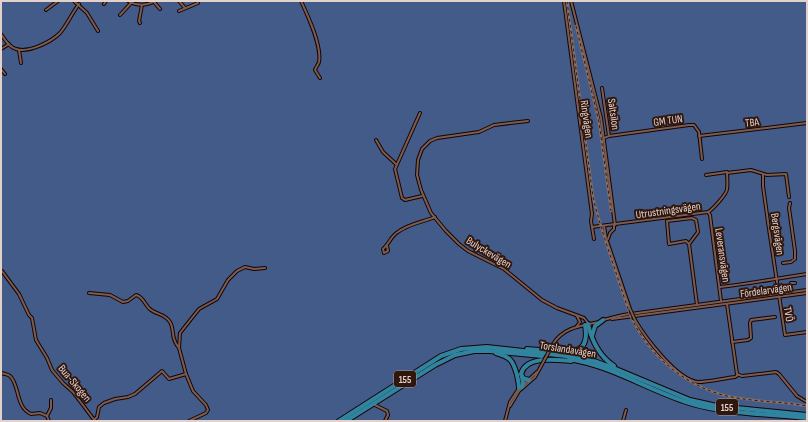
<svg xmlns="http://www.w3.org/2000/svg" width="808" height="422" font-family="'Sofia Sans Condensed',sans-serif">
<style>
.water{fill:#425b89}
.lines{fill:none;stroke-linecap:round;stroke-linejoin:round}
.minor-casing{stroke:#170300;stroke-width:4}
.primary-casing{stroke:#170300;stroke-width:6}
.minor{stroke:#7b5c51;stroke-width:2}
.primary{stroke:#31849f;stroke-width:4}
.rail-casing{stroke:#867069;stroke-width:2.5}
.rail{stroke:#30170e;stroke-width:1;stroke-dasharray:3;stroke-linecap:butt}
.minor-bridge-casing{stroke:#170300;stroke-width:4;stroke-linecap:butt}
.minor-bridge{stroke:#7b5c51;stroke-width:2}
.labels{text-anchor:middle;stroke-width:4;stroke-linejoin:round;paint-order:stroke}
.shield{fill:#30170e;stroke:#ad9992;stroke-width:1}
.shield-label{font-size:10px;font-weight:bold;fill:#e3d1cb}
.street-label{font-size:11px;fill:#e3d1cb;stroke:#30170e}
</style>
<rect width="100%" height="100%" fill="#30170e"/>
<rect class="water" x="1" y="1" width="806" height="420"/>
<g class="lines">
<defs>
<g id="minor">
<path d="M 74,1 L 87,13 L 98,31"/>
<path d="M 128,1 C 137,6 146,6 155,1"/>
<path d="M 179,1 L 185,8"/>
<path d="M 301,1 C 308,16 322,46 319,62 C 318,65 316,67 315,70 L 320,78"/>
<path d="M 564,1 L 592,214 L 591,221 L 594,239"/>
<path d="M 571,1 L 601,118 L 615,225"/>
<path d="M 154,2 L 160,9"/>
<path d="M 104,4 L 106,1"/>
<path d="M 46,10 L 58,1"/>
<path d="M 179,11 L 198,3"/>
<path d="M 120,15 L 133,1"/>
<path d="M 140,23 L 139,21 L 142,5"/>
<path d="M 1,34 C 5,40 9,47 16,49 C 29,53 51,42 60,33 C 67,25 72,13 79,4"/>
<path d="M 1,49 L 9,44"/>
<path d="M 19,50 L 21,63"/>
<path d="M 1,69 L 5,74"/>
<path d="M 602,88 L 609,136 L 604,138"/>
<path d="M 420,113 L 395,169 L 402,198 L 405,200 L 422,196"/>
<path d="M 528,121 L 494,125 L 479,132 L 437,138 L 430,141 L 422,149 L 418,160 L 417,175 L 421,190 L 431,213 L 446,231 L 459,244 L 468,251 L 504,269 L 542,300 L 557,308 L 584,318 L 588,323"/>
<path d="M 609,136 L 689,125 L 694,125 L 699,132 L 702,159"/>
<path d="M 699,136 L 807,123"/>
<path d="M 376,140 L 383,152 L 396,164"/>
<path d="M 727,173 L 751,170 L 767,175 L 786,174 L 789,197"/>
<path d="M 763,174 L 763,186 L 768,222 L 785,335 L 807,332"/>
<path d="M 708,212 L 710,215 L 721,301"/>
<path d="M 604,226 L 606,238 L 630,309"/>
<path d="M 592,227 L 708,212 C 712,210 727,194 727,189 C 728,184 727,177 727,172 L 706,175"/>
<path d="M 608,239 L 610,233 L 614,229 L 614,225"/>
<path d="M 689,244 L 686,241 L 669,244 L 667,221 L 692,218 L 696,220 L 698,232 L 689,244 L 697,305"/>
<path d="M 387,246 L 388,251 L 384,253 L 383,249 C 389,244 391,236 398,232 C 408,224 423,222 435,217"/>
<path d="M 783,263 L 791,262 L 795,259 L 795,251 L 789,208 L 790,203"/>
<path d="M 2,271 L 19,294 L 29,315 L 32,318 L 36,340 L 47,358 L 52,370 L 63,383 L 73,392 L 95,421"/>
<path d="M 791,283 L 795,283"/>
<path d="M 720,287 C 749,284 778,278 807,274"/>
<path d="M 89,293 L 110,295 L 123,302 L 128,301 L 136,295 C 144,297 145,306 151,310 C 158,315 165,314 170,322 C 175,330 170,338 179,348"/>
<path d="M 727,304 L 737,374 L 742,376 L 776,372 L 779,374 L 797,396 L 807,402"/>
<path d="M 612,319 L 807,293"/>
<path d="M 603,320 L 623,315 L 807,290"/>
<path d="M 635,320 C 645,337 677,380 698,382 C 710,382 724,378 735,377 L 738,375"/>
<path d="M 577,326 L 580,322 L 577,316"/>
<path d="M 732,342 L 748,340 L 751,338 L 750,323 L 751,320 L 775,317"/>
<path d="M 553,344 C 564,327 581,326 599,322"/>
<path d="M 1,373 C 4,374 8,374 10,376 C 20,385 15,407 31,414 L 40,413 L 47,416"/>
<path d="M 524,384 L 537,372"/>
<path d="M 375,405 L 387,411 L 388,415 L 385,421"/>
<path d="M 510,406 L 519,391 L 535,377 L 540,368"/>
<path d="M 94,420 L 97,417 L 99,407 L 104,403 L 115,399 L 128,397 L 135,394 L 162,371 L 169,379 L 186,374"/>
<path d="M 49,421 L 47,416 L 51,408 L 51,400"/>
<path d="M 189,421 L 206,413 L 208,410 L 206,405 L 193,391 L 186,374 L 179,348 L 180,333 L 199,309 L 217,299 L 228,280 L 237,271 L 245,267 L 254,269 L 265,268"/>
<path d="M 505,421 L 510,402 L 519,388"/>
<path d="M 623,421 L 626,410"/>
</g>
<g id="primary">
<path d="M 588,324 C 592,342 599,356 614,366"/>
<path d="M 592,336 L 595,326 L 603,320"/>
<path d="M 527,349 C 536,350 544,350 553,351 C 575,353 590,352 585,325"/>
<path d="M 496,353 C 511,357 513,361 517,375 C 518,380 519,383 519,388"/>
<path d="M 569,359 C 612,366 648,390 689,403 C 724,414 770,414 807,418"/>
<path d="M 522,377 L 523,383 L 522,387"/>
<path d="M 529,380 L 523,378 L 521,374 C 526,355 557,360 571,361"/>
<path d="M 339,421 L 441,356 L 461,349 L 487,347 L 575,357 L 594,361 L 616,369 L 690,400 L 717,406 L 807,415"/>
<path d="M 346,421 L 435,365 L 455,355 L 474,351 L 490,351 L 542,356"/>
</g>
</defs>
<use href="#minor" class="minor-casing"/>
<use href="#primary" class="primary-casing"/>
<use href="#minor" class="minor"/>
<use href="#primary" class="primary"/>
<defs>
<g id="rail">
<path d="M 567,1 L 593,197 C 599,222 607,246 615,270 C 621,287 626,305 633,321 C 650,356 685,385 723,395 C 750,402 779,401 807,406"/>
<path d="M 576,26 L 599,122 L 611,211"/>
</g>
</defs>
<use href="#rail" class="rail-casing"/>
<use href="#rail" class="rail"/>
<defs>
<g id="minor-bridge">
<path d="M 630,309 L 635,320"/>
<path d="M 540,368 L 553,344"/>
</g>
</defs>
<use href="#minor-bridge" class="minor-bridge-casing"/>
<use href="#minor-bridge" class="minor-bridge"/>
</g>
<g class="labels">
<g class="shield">
<rect x="394" y="371" width="22" height="16" rx="3"/>
<rect x="716" y="399" width="22" height="16" rx="3"/>
</g>
<g class="shield-label">
<text x="405" y="383">155</text>
<text x="727" y="411">155</text>
</g>
<g class="street-label">
<text transform="translate(614 114) rotate(82)" y="4">Saltsilon</text>
<text transform="translate(587 119) rotate(82)" y="4">Ringvägen</text>
<text transform="translate(668 120) rotate(-8)" y="4">GM TUN</text>
<text transform="translate(752 122) rotate(-7)" y="4">TBA</text>
<text transform="translate(668 210) rotate(-8)" y="4">Utrustningsvägen</text>
<text transform="translate(778 234) rotate(82)" y="4">Bergsvägen</text>
<text transform="translate(489 252) rotate(31)" y="4">Bulyckevägen</text>
<text transform="translate(723 255) rotate(82)" y="4">Leveransvägen</text>
<text transform="translate(766 290) rotate(-8)" y="4">Fördelarvägen</text>
<text transform="translate(789 314) rotate(80)" y="4">TVÖ</text>
<text transform="translate(568 349) rotate(9)" y="4">Torslandavägen</text>
<text transform="translate(75 383) rotate(50)" y="4">Bua-Skogen</text>
</g>
</g>
<rect width="808" height="422" fill="none" stroke="#e3d1cb" stroke-width="4"/>
</svg>
